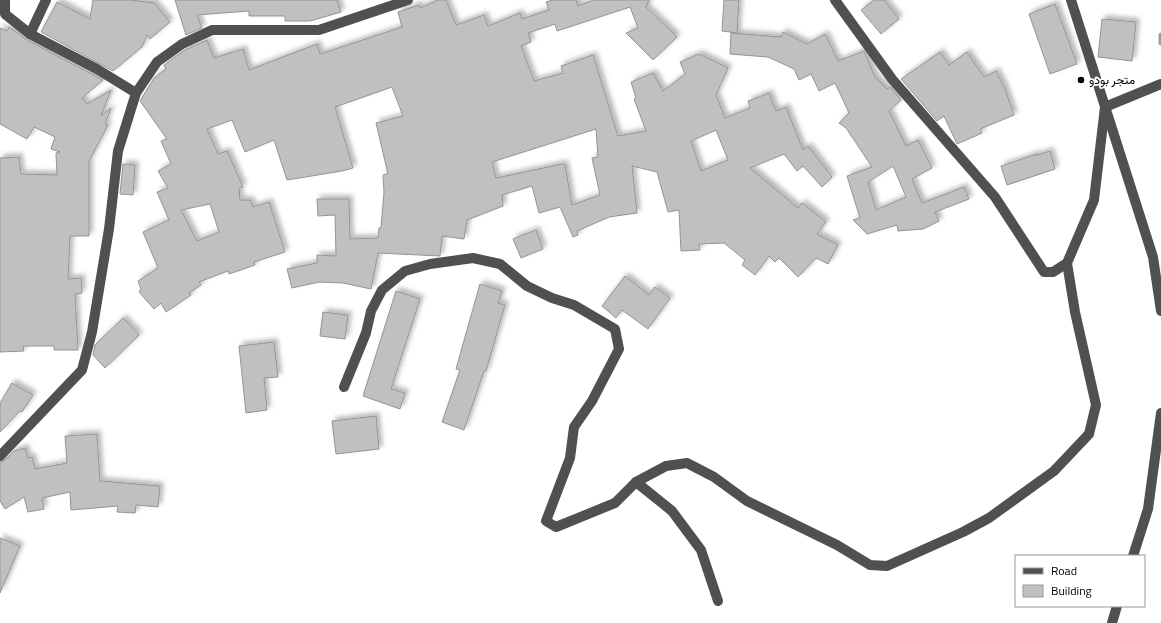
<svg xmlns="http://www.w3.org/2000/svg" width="1161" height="623" font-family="'Titillium Web',Vazirmatn,sans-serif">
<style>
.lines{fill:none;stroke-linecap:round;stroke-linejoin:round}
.stream{stroke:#9e9e9e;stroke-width:5}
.building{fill:#c0c0c0;stroke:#949494;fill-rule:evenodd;filter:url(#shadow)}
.minor{stroke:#505050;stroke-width:10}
.poi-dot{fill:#000;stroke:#fff;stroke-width:1.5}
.labels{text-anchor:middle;stroke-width:3.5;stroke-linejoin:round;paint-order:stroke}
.poi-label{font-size:12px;fill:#000;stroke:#fff;text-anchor:start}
</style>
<defs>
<filter id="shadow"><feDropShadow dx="3.5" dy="-3.5" stdDeviation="2" flood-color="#0004"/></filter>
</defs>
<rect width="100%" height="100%" fill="#fff"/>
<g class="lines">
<path class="stream" d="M 1161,35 L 1161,43"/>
</g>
<g class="building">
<path d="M 93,0 L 131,0 L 154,3 L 170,22 L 150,39 L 147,35 L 142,47 L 113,71 L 41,32 L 57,2 L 90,19 Z"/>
<path d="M 175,0 L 337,0 L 341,12 L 310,21 L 285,21 L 285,16 L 249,16 L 249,11 L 197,15 L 202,28 L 186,35 Z"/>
<path d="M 438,0 L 446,0 L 456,25 L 484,15 L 488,26 L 520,13 L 522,19 L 549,10 L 546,2 L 553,0 L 576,0 L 578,6 L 594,0 L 649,0 L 646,7 L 677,37 L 653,60 L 626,33 L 638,28 L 630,7 L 557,31 L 555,24 L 528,33 L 531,42 L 521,46 L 534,81 L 563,73 L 561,66 L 593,55 L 618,136 L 646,131 L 634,99 L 636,98 L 631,82 L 653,73 L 663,91 L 685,74 L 680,62 L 699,54 L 728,68 L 716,95 L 725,118 L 750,108 L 748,101 L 769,93 L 776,111 L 786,107 L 803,150 L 808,146 L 832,177 L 822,187 L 803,166 L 797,171 L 784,154 L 750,168 L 798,208 L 802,203 L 826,222 L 817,234 L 838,245 L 828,264 L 816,258 L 798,277 L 779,258 L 775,262 L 769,256 L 755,275 L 742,265 L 745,260 L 724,243 L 699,244 L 700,250 L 681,251 L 679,210 L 668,212 L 657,172 L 632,166 L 637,213 L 609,217 L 577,231 L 578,235 L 573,237 L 560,207 L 539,213 L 532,186 L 502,195 L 503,206 L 467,220 L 464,239 L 442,236 L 440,256 L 378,253 L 371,289 L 343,283 L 319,282 L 292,288 L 287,269 L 317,263 L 317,255 L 336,256 L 335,215 L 318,216 L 317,199 L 349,199 L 350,239 L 378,238 L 379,228 L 381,228 L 384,192 L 383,175 L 388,174 L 376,123 L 403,116 L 392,87 L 335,107 L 353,168 L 342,171 L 287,180 L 274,140 L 245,152 L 232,120 L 207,129 L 218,154 L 227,151 L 243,187 L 239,188 L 240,200 L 250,200 L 253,207 L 269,202 L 285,252 L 254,262 L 255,265 L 229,274 L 228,271 L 199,282 L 201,285 L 189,293 L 191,295 L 166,312 L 161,303 L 154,309 L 139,292 L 141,289 L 138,281 L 158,268 L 143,232 L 169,220 L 157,192 L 168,188 L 158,171 L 171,164 L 161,141 L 167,139 L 140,101 L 154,78 L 166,69 L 164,65 L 185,50 L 207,40 L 214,58 L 243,49 L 249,70 L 317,44 L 320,54 L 402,27 L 398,12 L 419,5 L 420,8 ZM 596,129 L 598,157 L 592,158 L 600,195 L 572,205 L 565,165 L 562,164 L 496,178 L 492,162 ZM 716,130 L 728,160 L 701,171 L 691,141 ZM 210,204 L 219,232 L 197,241 L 181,210 Z"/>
<path d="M 724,0 L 739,0 L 737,33 L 722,31 Z"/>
<path d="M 874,0 L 884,0 L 899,19 L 881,34 L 861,10 Z"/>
<path d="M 1055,4 L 1077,64 L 1050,74 L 1029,14 Z"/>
<path d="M 1102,19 L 1136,22 L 1132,61 L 1098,57 Z"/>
<path d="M 9,27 L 27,40 L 103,80 L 82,98 L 87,104 L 111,90 L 101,116 L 111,108 L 105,124 L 108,125 L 89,161 L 89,236 L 70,236 L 68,279 L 81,278 L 82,293 L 75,294 L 78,350 L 54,350 L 54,346 L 23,346 L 24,351 L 0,352 L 0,158 L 19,157 L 21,174 L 57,175 L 56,153 L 60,152 L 51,149 L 55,137 L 34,127 L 27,139 L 0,124 L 0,28 L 7,31 Z"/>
<path d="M 783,32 L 807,44 L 825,34 L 838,61 L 864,51 L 875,77 L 887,89 L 890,87 L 901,100 L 889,111 L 906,146 L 918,140 L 932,168 L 912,179 L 922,203 L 964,187 L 969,199 L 935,212 L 939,221 L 923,229 L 898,231 L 897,225 L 867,234 L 853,220 L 860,218 L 847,176 L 872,167 L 846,128 L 839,123 L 849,113 L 835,83 L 819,91 L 811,74 L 799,80 L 794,69 L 768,57 L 730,54 L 731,33 L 781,37 ZM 893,166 L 906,197 L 876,210 L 868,182 Z"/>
<path d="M 940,52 L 949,65 L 967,52 L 984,77 L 996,71 L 1005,89 L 1014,115 L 980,129 L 982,133 L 957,144 L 944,116 L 937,121 L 901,79 Z"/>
<path d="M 1050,151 L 1055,169 L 1007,185 L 1001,166 L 1037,154 L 1037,155 Z"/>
<path d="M 123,164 L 135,165 L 133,195 L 120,194 Z"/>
<path d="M 536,230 L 543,249 L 521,258 L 513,239 Z"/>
<path d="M 625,276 L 649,295 L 655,287 L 670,298 L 648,329 L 622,310 L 616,318 L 602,306 Z"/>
<path d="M 480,284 L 502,291 L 498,303 L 505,305 L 486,371 L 484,371 L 464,430 L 442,422 L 460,370 L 456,369 Z"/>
<path d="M 396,291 L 420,299 L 391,389 L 405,393 L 400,409 L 363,396 Z"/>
<path d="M 323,312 L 348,315 L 345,339 L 320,336 Z"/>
<path d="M 123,318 L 139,335 L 105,368 L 93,355 L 95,345 Z"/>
<path d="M 274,342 L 278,377 L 264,378 L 267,410 L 246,413 L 239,346 Z"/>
<path d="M 12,383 L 33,395 L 22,412 L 20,411 L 0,432 L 0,403 Z"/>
<path d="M 376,416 L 379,449 L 336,454 L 332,421 Z"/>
<path d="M 97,434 L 100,481 L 160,486 L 158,507 L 136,505 L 135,513 L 117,512 L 118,506 L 71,510 L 70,492 L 42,498 L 44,509 L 28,512 L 24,497 L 5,509 L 0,501 L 0,462 L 5,460 L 14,451 L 25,448 L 28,458 L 32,457 L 35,469 L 67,463 L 65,436 Z"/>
<path d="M 0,538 L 20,546 L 0,593 Z"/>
</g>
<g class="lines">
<g class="minor">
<path d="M 5,0 L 5,14 L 30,34 L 97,69 L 136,93"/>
<path d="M 835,0 L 892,79 L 995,197 L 1044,272 L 1053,272 L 1067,263 L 1094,200 L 1105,107"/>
<path d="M 1071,0 L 1153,257 L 1161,311"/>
<path d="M 30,34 L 46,0"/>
<path d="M 1105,107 L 1161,84"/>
<path d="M 344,387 L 366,333 L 371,311 L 382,290 L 405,271 L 430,264 L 473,258 L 500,264 L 527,286 L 552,298 L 574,305 L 615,329 L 619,349 L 592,401 L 574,427 L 570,458 L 546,521 L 556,527 L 615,503 L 636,482 L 666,466 L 687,463 L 714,477 L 747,501 L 837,545 L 870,565 L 887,566 L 963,532 L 989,518 L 1054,471 L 1089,434 L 1096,405 L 1075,312 L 1067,263"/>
<path d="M 0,456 L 82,370 L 92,332 L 109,229 L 118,151 L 136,93 L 157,62 L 182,44 L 212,30 L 319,30 L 408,0"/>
<path d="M 636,482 L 672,511 L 701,550 L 718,601"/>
<path d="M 1133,556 L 1148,509 L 1161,413"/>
<path d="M 1112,623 L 1117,606"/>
</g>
</g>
<circle class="poi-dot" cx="1081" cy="80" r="4"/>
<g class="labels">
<g class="poi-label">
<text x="1089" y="84">متجر بودو</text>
</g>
</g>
<rect x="1015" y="555" width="130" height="52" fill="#ffffff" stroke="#999999"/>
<rect x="1023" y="568" width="20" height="6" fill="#505050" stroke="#999999"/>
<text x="1051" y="575" font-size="12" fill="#000000">Road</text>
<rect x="1023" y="585" width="20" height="12" fill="#c0c0c0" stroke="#999999"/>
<text x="1051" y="595" font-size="12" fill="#000000">Building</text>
</svg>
